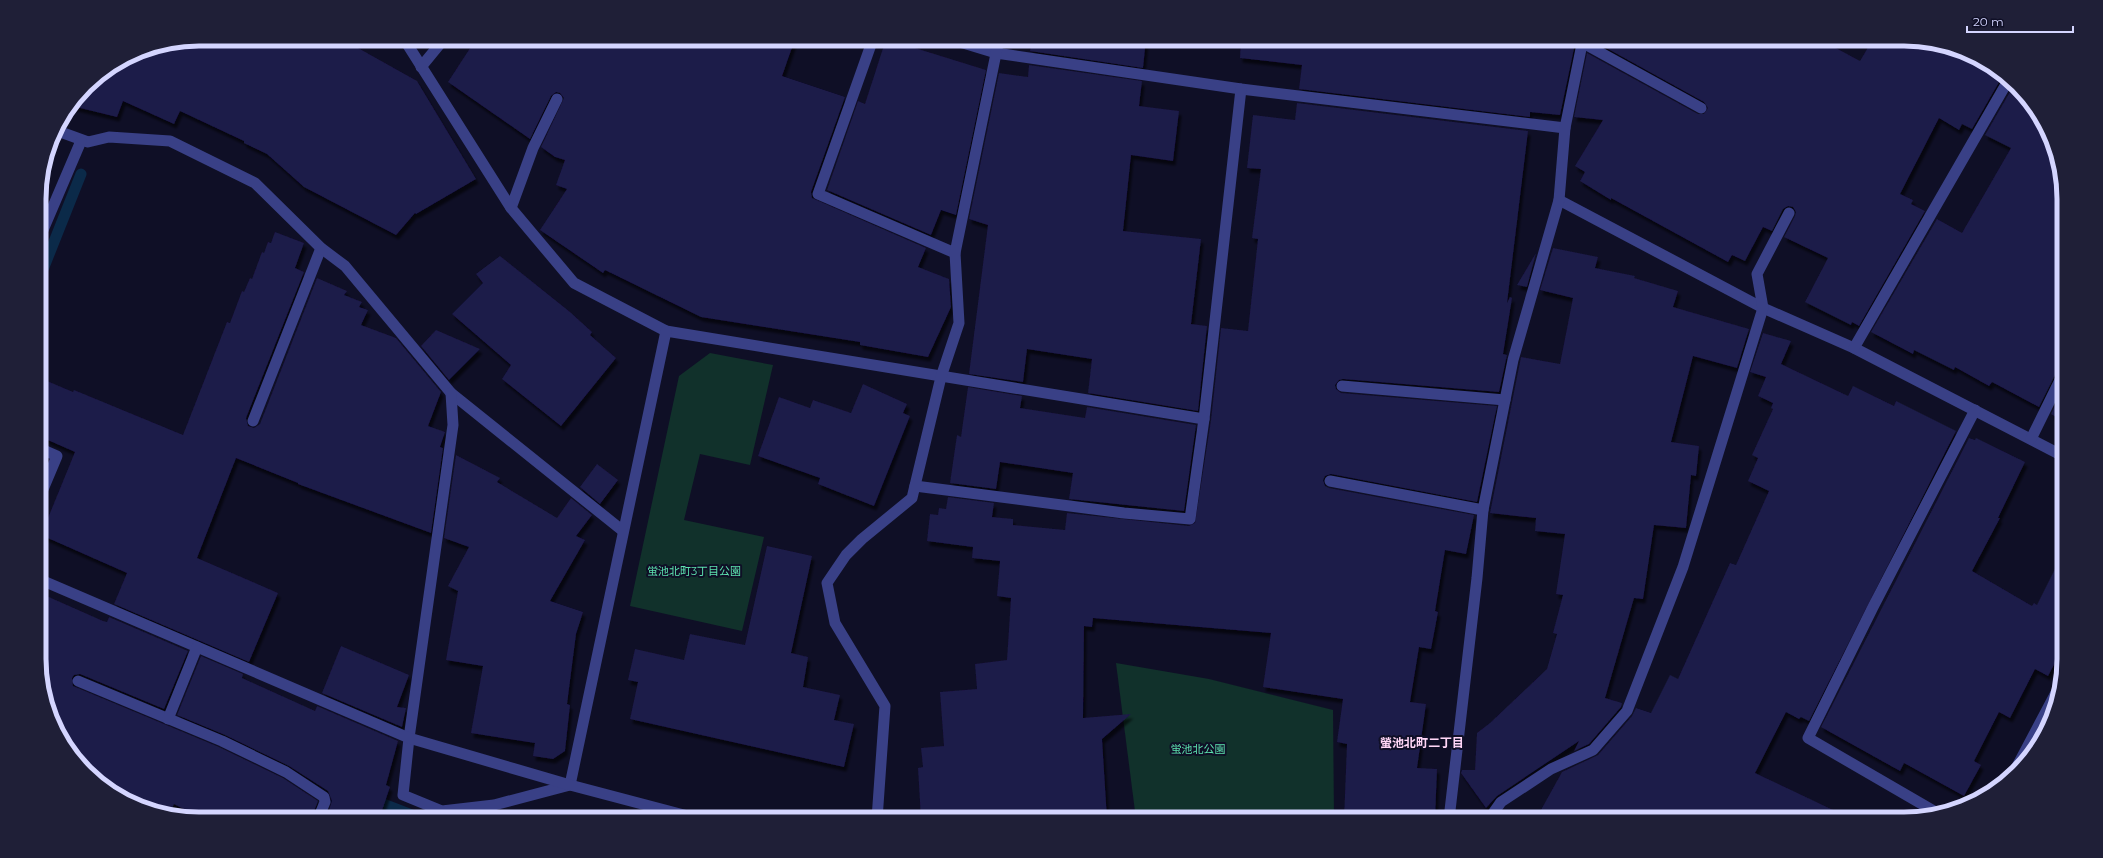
<svg xmlns="http://www.w3.org/2000/svg" width="2103" height="858" font-family="Montserrat,'Noto Sans JP',sans-serif">
<style>
.green{fill:#11312b}
.lines{fill:none;stroke-linecap:round;stroke-linejoin:round}
.stream{stroke:#0b2a49;stroke-width:11}
.building{fill:#1d1a48;filter:url(#shadow)}
.service{stroke:#394086;stroke-width:11}
.minor{stroke:#394086;stroke-width:11}
.labels{text-anchor:middle;stroke-width:4;stroke-linejoin:round;paint-order:stroke}
.park-label{font-size:11px;fill:#5de2af;stroke:#0f0f26}
.neighbourhood-label{font-size:12px;font-weight:bold;fill:#ffd6f6;stroke:#0f0f26}
.rim{fill:none;stroke:#d4d5ff;stroke-width:5}
</style>
<defs>
<filter id="shadow"><feDropShadow dx="2.5" dy="4.5" stdDeviation="1" flood-color="#0009"/></filter>
</defs>
<rect width="100%" height="100%" fill="#0f0f26"/>
<g class="green">
<path d="M 710,353 L 773,365 L 750,465 L 700,454 L 684,520 L 764,537 L 742,631 L 630,606 L 679,376 Z"/>
<path d="M 1116,663 L 1209,679 L 1333,710 L 1334,819 L 1136,819 Z"/>
</g>
<g class="lines">
<g class="stream">
<path d="M 40,277 L 81,174"/>
<path d="M 370,799 L 422,819"/>
</g>
</g>
<g class="building">
<path d="M 199,39 L 342,39 L 417,81 L 476,179 L 416,214 L 415,213 L 396,235 L 304,187 L 267,154 L 244,143 L 244,141 L 180,111 L 174,124 L 123,101 L 117,117 L 72,106 L 93,79 L 138,51 Z"/>
<path d="M 476,39 L 703,39 L 704,44 L 710,47 L 716,44 L 717,39 L 795,39 L 782,76 L 845,97 L 811,192 L 812,198 L 926,248 L 918,267 L 949,279 L 951,307 L 928,357 L 860,345 L 860,342 L 701,317 L 605,270 L 603,273 L 540,230 L 567,189 L 556,185 L 565,160 L 555,157 L 541,147 L 564,98 L 560,93 L 556,92 L 551,96 L 530,139 L 448,82 Z"/>
<path d="M 886,39 L 986,70 L 956,215 L 941,210 L 931,235 L 827,190 L 858,101 L 865,104 Z"/>
<path d="M 1032,39 L 1146,39 L 1143,68 L 1030,51 Z"/>
<path d="M 1241,39 L 1576,39 L 1560,115 L 1530,112 L 1530,117 L 1299,89 L 1302,65 L 1240,58 Z"/>
<path d="M 1590,39 L 1819,39 L 1860,61 L 1873,39 L 1904,39 L 1953,47 L 2002,77 L 1972,129 L 1962,124 L 1959,130 L 1939,118 L 1900,194 L 1913,200 L 1911,204 L 1925,211 L 1859,326 L 1852,322 L 1851,325 L 1805,302 L 1828,258 L 1784,237 L 1795,216 L 1796,212 L 1793,207 L 1788,206 L 1783,209 L 1772,231 L 1763,227 L 1745,261 L 1732,255 L 1728,262 L 1611,198 L 1611,200 L 1580,181 L 1585,172 L 1575,166 L 1603,120 L 1574,117 L 1587,53 L 1698,114 L 1704,114 L 1708,108 L 1704,102 Z"/>
<path d="M 1029,65 L 1142,81 L 1139,106 L 1179,111 L 1173,161 L 1131,155 L 1123,231 L 1201,239 L 1191,324 L 1207,326 L 1198,411 L 1088,393 L 1092,359 L 1027,349 L 1023,382 L 969,374 L 988,225 L 969,219 L 999,73 L 1028,77 Z"/>
<path d="M 2014,85 L 2031,102 L 2052,138 L 2063,178 L 2063,367 L 2057,371 L 2039,407 L 1992,382 L 1989,386 L 1955,367 L 1954,370 L 1914,350 L 1913,354 L 1871,332 L 1937,219 L 1962,233 L 2011,148 L 1985,135 Z"/>
<path d="M 1297,103 L 1528,131 L 1507,303 L 1510,297 L 1512,298 L 1503,354 L 1507,355 L 1499,392 L 1343,379 L 1339,380 L 1335,385 L 1336,389 L 1341,393 L 1497,406 L 1477,502 L 1331,474 L 1325,476 L 1323,480 L 1325,486 L 1329,488 L 1474,515 L 1466,554 L 1445,550 L 1435,611 L 1438,612 L 1431,649 L 1419,647 L 1410,702 L 1426,704 L 1417,768 L 1437,769 L 1435,819 L 1344,819 L 1347,744 L 1337,742 L 1343,699 L 1263,687 L 1271,633 L 1093,618 L 1092,627 L 1084,626 L 1083,718 L 1131,714 L 1102,739 L 1107,819 L 921,819 L 918,768 L 923,767 L 921,748 L 944,746 L 940,692 L 977,689 L 975,664 L 1007,660 L 1011,598 L 997,596 L 1000,561 L 972,558 L 973,547 L 927,541 L 930,514 L 938,515 L 939,508 L 946,509 L 948,497 L 994,503 L 992,517 L 1013,519 L 1013,525 L 1065,530 L 1067,513 L 1189,526 L 1195,523 L 1211,420 L 1221,328 L 1248,331 L 1258,239 L 1252,238 L 1261,169 L 1247,168 L 1253,115 L 1295,120 Z"/>
<path d="M 275,232 L 304,243 L 295,268 L 304,272 L 246,418 L 248,426 L 254,428 L 260,424 L 317,278 L 347,291 L 344,295 L 362,302 L 359,307 L 368,310 L 361,325 L 396,338 L 441,392 L 428,426 L 445,432 L 440,447 L 443,448 L 431,533 L 298,484 L 298,483 L 236,458 L 197,558 L 278,593 L 249,662 L 114,604 L 127,573 L 41,535 L 75,452 L 41,437 L 40,378 L 73,392 L 74,390 L 183,435 L 227,322 L 230,323 L 242,291 L 244,292 L 250,278 L 252,279 L 262,252 L 264,253 L 268,242 L 271,243 Z"/>
<path d="M 1553,248 L 1598,257 L 1595,268 L 1635,276 L 1634,278 L 1678,291 L 1673,307 L 1749,329 L 1737,368 L 1693,356 L 1671,442 L 1699,446 L 1696,476 L 1691,475 L 1686,528 L 1654,525 L 1643,599 L 1634,598 L 1605,698 L 1622,703 L 1621,707 L 1589,744 L 1574,751 L 1579,741 L 1497,796 L 1486,808 L 1461,773 L 1462,770 L 1475,770 L 1477,733 L 1490,723 L 1547,669 L 1557,634 L 1553,633 L 1563,595 L 1556,594 L 1565,534 L 1535,531 L 1536,518 L 1490,513 L 1521,357 L 1560,364 L 1573,298 L 1540,290 Z"/>
<path d="M 1536,253 L 1527,287 L 1517,285 Z"/>
<path d="M 500,256 L 570,312 L 592,332 L 590,335 L 616,358 L 561,426 L 502,379 L 511,365 L 452,314 L 483,283 L 476,274 Z"/>
<path d="M 436,330 L 480,349 L 449,380 L 421,346 Z"/>
<path d="M 1763,333 L 1791,341 L 1781,364 L 1848,396 L 1853,386 L 1894,406 L 1896,401 L 1956,431 L 1809,721 L 1801,717 L 1799,719 L 1786,712 L 1755,773 L 1852,819 L 1536,819 L 1562,772 L 1598,755 L 1632,716 L 1636,708 L 1651,713 L 1670,675 L 1678,679 L 1730,563 L 1736,565 L 1769,491 L 1748,481 L 1758,458 L 1752,455 L 1773,409 L 1771,408 L 1773,403 L 1758,396 L 1766,377 L 1750,372 Z"/>
<path d="M 863,384 L 907,404 L 903,413 L 910,416 L 874,506 L 818,484 L 820,478 L 758,456 L 779,397 L 810,408 L 813,400 L 851,413 Z"/>
<path d="M 968,387 L 1022,396 L 1020,408 L 1085,418 L 1087,407 L 1196,425 L 1184,511 L 1069,499 L 1073,473 L 1000,462 L 996,489 L 950,483 L 957,435 L 961,437 Z"/>
<path d="M 2063,389 L 2063,421 L 2051,414 Z"/>
<path d="M 1969,438 L 1975,440 L 1976,438 L 2025,462 L 1998,518 L 2000,518 L 1972,571 L 2032,606 L 2034,603 L 2037,605 L 2064,551 L 2064,646 L 2048,676 L 2035,669 L 2010,718 L 1999,712 L 1974,761 L 1981,765 L 1964,796 L 1904,763 L 1900,771 L 1821,727 Z"/>
<path d="M 456,455 L 500,478 L 497,482 L 557,518 L 571,498 L 592,515 L 576,536 L 585,540 L 550,601 L 583,612 L 576,634 L 567,704 L 570,705 L 565,751 L 553,759 L 533,756 L 535,743 L 471,733 L 483,666 L 446,660 L 458,591 L 448,586 L 469,547 L 444,538 Z"/>
<path d="M 597,464 L 618,480 L 600,504 L 580,487 Z"/>
<path d="M 767,546 L 812,556 L 791,653 L 808,657 L 803,687 L 840,695 L 834,720 L 854,724 L 844,767 L 630,719 L 638,682 L 628,680 L 635,649 L 684,660 L 690,634 L 745,645 Z"/>
<path d="M 42,594 L 103,621 L 107,622 L 109,617 L 188,651 L 164,709 L 80,674 L 74,675 L 72,678 L 73,686 L 219,747 L 283,778 L 318,801 L 311,819 L 203,819 L 174,804 L 172,808 L 169,807 L 168,810 L 148,801 L 144,809 L 110,792 L 79,764 L 55,729 L 42,690 Z"/>
<path d="M 341,646 L 409,675 L 397,707 L 406,708 L 402,727 L 322,693 Z"/>
<path d="M 201,656 L 243,674 L 242,678 L 315,711 L 317,706 L 398,741 L 386,785 L 390,787 L 379,819 L 326,819 L 332,801 L 328,791 L 289,766 L 225,735 L 177,715 Z"/>
</g>
<g class="lines">
<g class="service">
<path d="M 710,40 L 710,39"/>
<path d="M 511,208 L 533,148 L 557,99"/>
<path d="M 253,421 L 321,248"/>
</g>
<g class="minor">
<path d="M 404,39 L 511,208 L 574,283 L 666,331 L 1204,419"/>
<path d="M 873,39 L 818,194 L 955,253"/>
<path d="M 950,39 L 996,53 L 1241,89 L 1565,128"/>
<path d="M 1583,43 L 1701,108"/>
<path d="M 421,67 L 444,39"/>
<path d="M 55,130 L 88,142 L 109,137 L 170,141 L 255,183 L 321,248 L 345,266 L 451,393 L 623,531"/>
<path d="M 1559,200 L 1763,308 L 1854,348 L 2063,456"/>
<path d="M 40,237 L 81,141"/>
<path d="M 1854,348 L 2009,79"/>
<path d="M 1342,386 L 1505,400"/>
<path d="M 451,393 L 453,425 L 409,738 L 403,795 L 442,811 L 494,805 L 570,785 L 666,331"/>
<path d="M 2031,439 L 2063,374"/>
<path d="M 41,449 L 57,456 L 41,494"/>
<path d="M 1330,481 L 1483,510"/>
<path d="M 915,486 L 1124,513 L 1190,519 L 1204,419 L 1241,89"/>
<path d="M 41,580 L 409,738 L 570,785 L 699,819"/>
<path d="M 78,681 L 222,741 L 286,772 L 324,797 L 325,802 L 318,819"/>
<path d="M 168,719 L 197,647"/>
<path d="M 2013,774 L 2060,685"/>
<path d="M 1939,814 L 1808,738 L 1873,607 L 1975,410"/>
<path d="M 877,819 L 885,706 L 835,623 L 827,583 L 846,555 L 862,539 L 912,498 L 941,377 L 959,323 L 955,253 L 999,39"/>
<path d="M 1449,819 L 1477,578 L 1483,510 L 1513,360 L 1559,200 L 1565,128 L 1583,39"/>
<path d="M 1489,819 L 1501,802 L 1551,769 L 1593,750 L 1627,711 L 1683,567 L 1763,308 L 1757,274 L 1789,213"/>
</g>
</g>
<g class="labels">
<g class="park-label">
<text x="694" y="575">蛍池北町3丁目公園</text>
<text x="1198" y="753">蛍池北公園</text>
</g>
<g class="neighbourhood-label">
<text x="1422" y="747">螢池北町二丁目</text>
</g>
</g>
<path d="M0 0H2103V858H0ZM199 46H1904A153 153 0 0 1 2057 199V659A153 153 0 0 1 1904 812H199A153 153 0 0 1 46 659V199A153 153 0 0 1 199 46Z" fill="#1f1f37" fill-rule="evenodd"/>
<path class="rim" d="M199 46H1904A153 153 0 0 1 2057 199V659A153 153 0 0 1 1904 812H199A153 153 0 0 1 46 659V199A153 153 0 0 1 199 46Z"/>
<path d="M1967 26v6h106v-6" fill="none" stroke="#d4d5ff" stroke-width="2"/>
<text x="1973" y="26" font-size="12" fill="#d4d5ff" stroke="#0f0f26" stroke-width="3" paint-order="stroke">20 m</text>
</svg>
